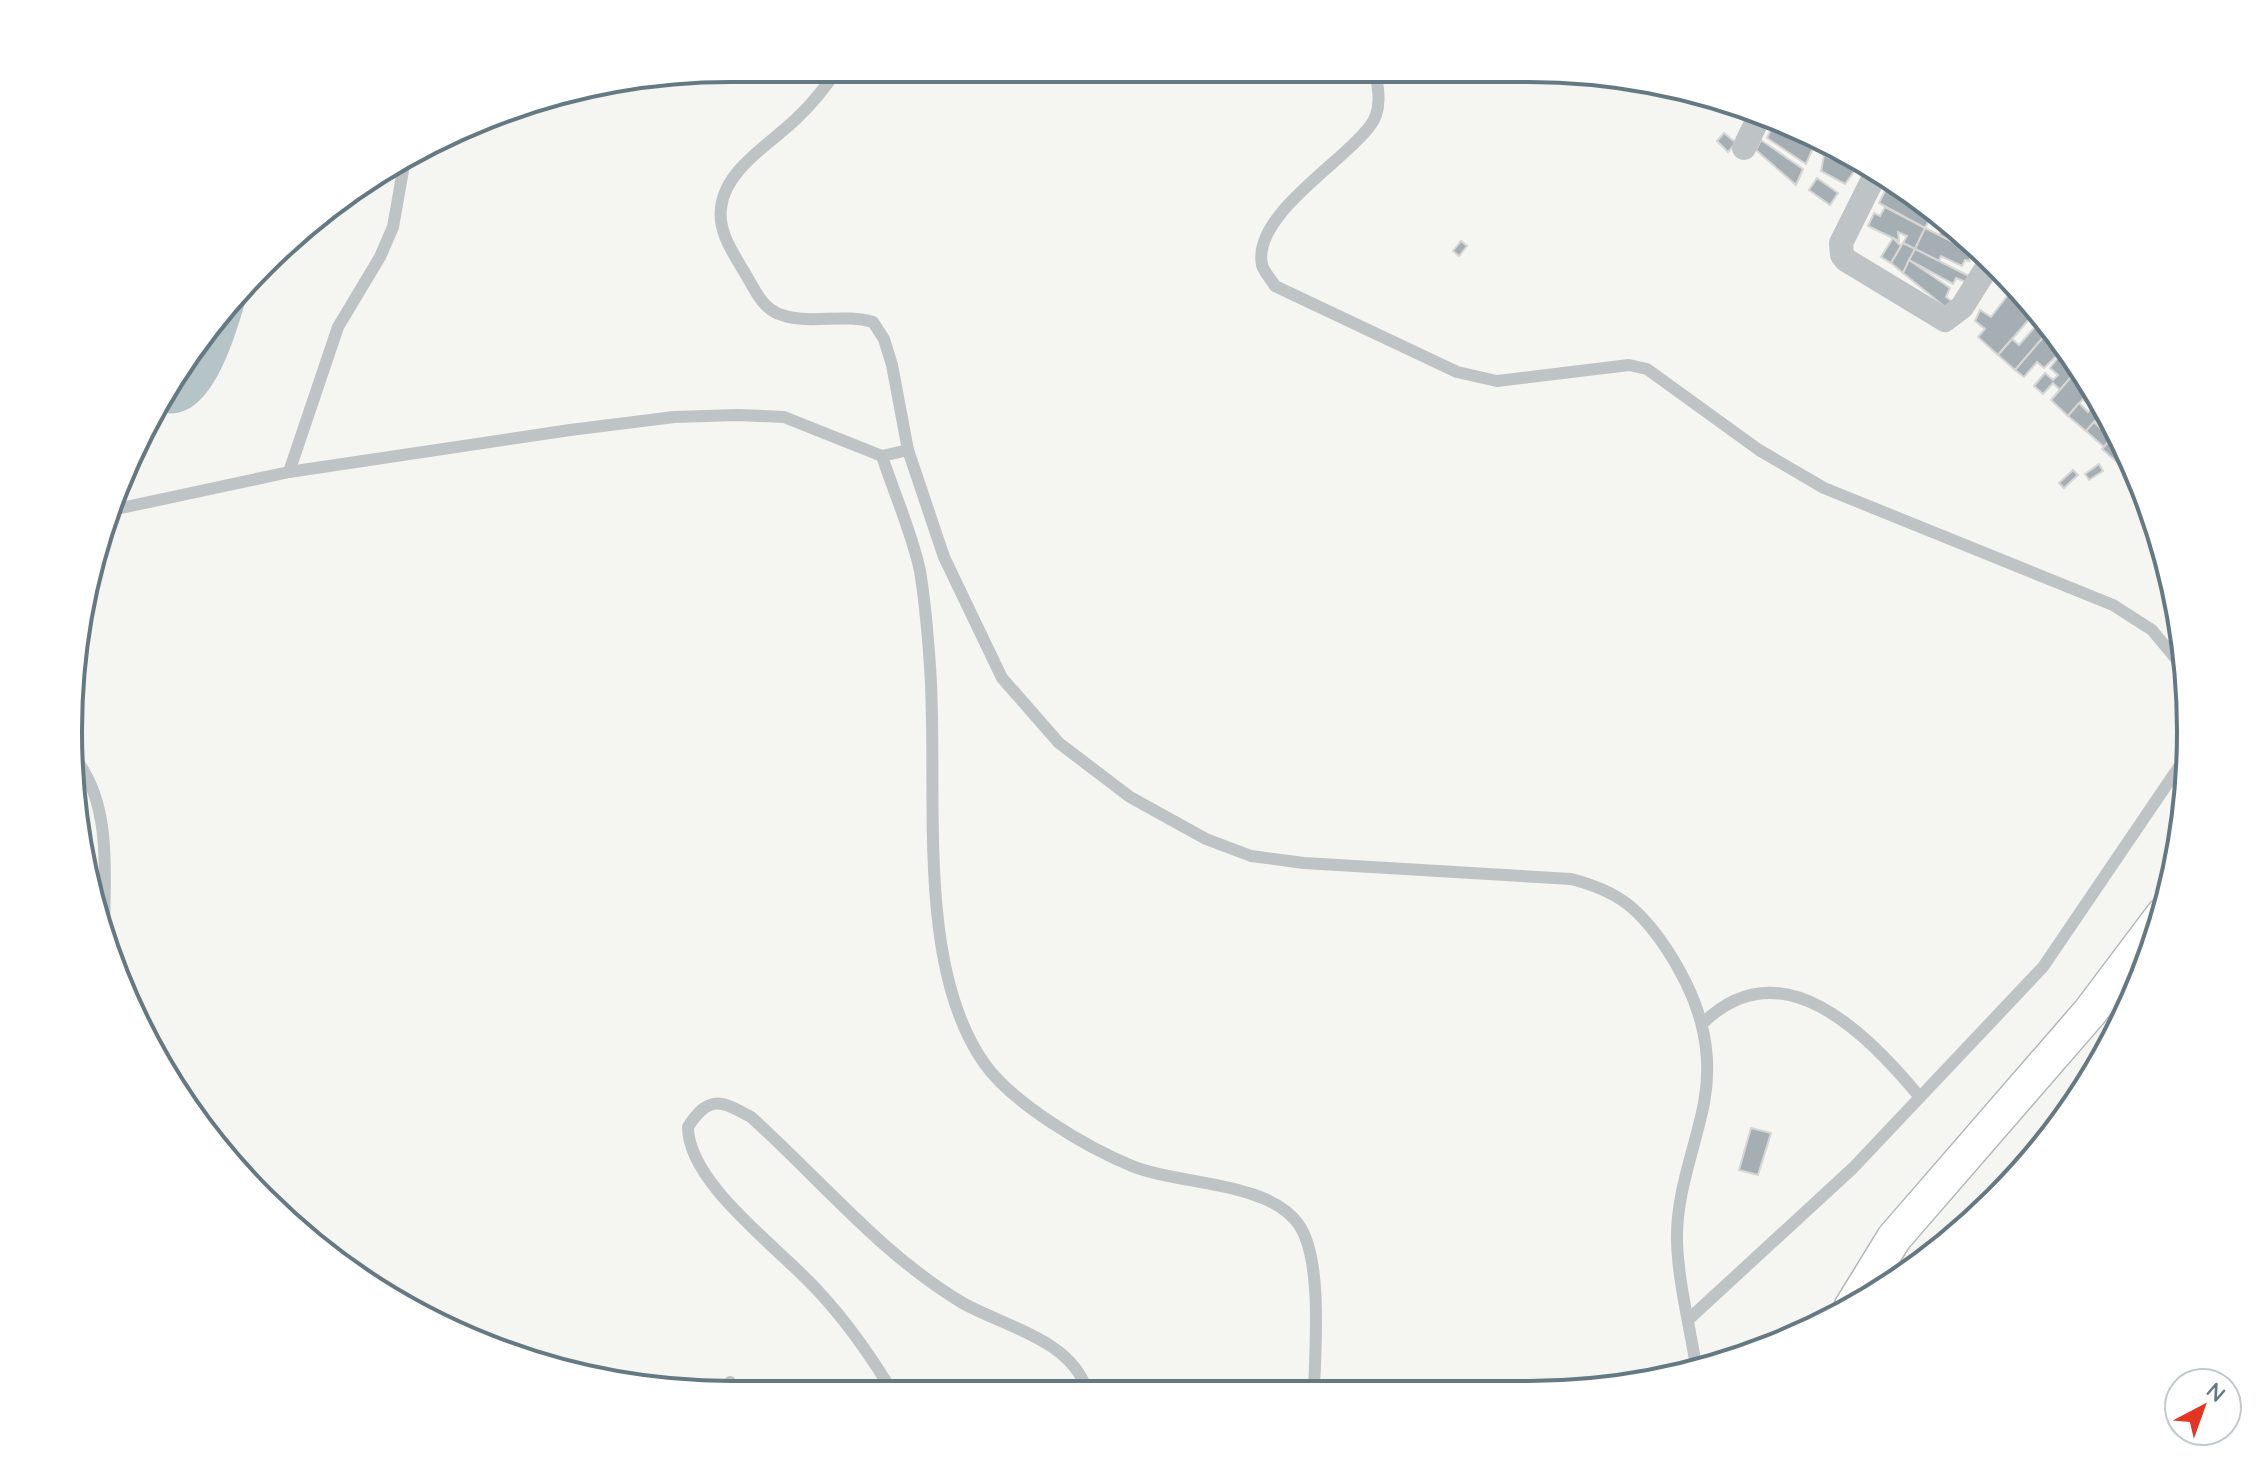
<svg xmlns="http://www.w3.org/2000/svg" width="2259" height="1463" font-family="Quicksand,sans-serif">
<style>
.water{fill:#b5c4c6}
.building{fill:#a5afb3;stroke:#d6d6d4;stroke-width:2}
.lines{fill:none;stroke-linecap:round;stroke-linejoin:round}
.secondary-casing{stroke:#b0b7ba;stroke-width:37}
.lane{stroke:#bec3c6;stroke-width:12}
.street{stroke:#bec3c6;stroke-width:24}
.secondary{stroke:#fff;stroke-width:34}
.rim{fill:none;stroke:#647983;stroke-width:4}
</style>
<rect width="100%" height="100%" fill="#f5f5f1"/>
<path class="water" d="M 251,284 C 238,322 216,427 160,412 L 205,327 Z"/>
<g class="building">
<path d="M 1775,122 L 1796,129 L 1792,137 L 1772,127 Z"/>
<path d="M 1772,127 L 1813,148 L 1806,164 L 1767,138 Z"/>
<path d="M 1806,132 L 1819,136 L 1813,148 L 1801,142 Z"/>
<path d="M 1724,133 L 1736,143 L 1728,152 L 1717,141 Z"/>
<path d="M 1819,136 L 1835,146 L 1832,151 L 1816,142 Z"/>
<path d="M 1761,140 L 1803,169 L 1796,185 L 1756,150 Z"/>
<path d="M 1833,152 L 1858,166 L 1845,184 L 1821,171 L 1824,155 L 1829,158 Z"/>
<path d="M 1844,152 L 1862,164 L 1860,168 L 1841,157 Z"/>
<path d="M 1817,178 L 1838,193 L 1830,205 L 1809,190 Z"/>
<path d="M 1889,183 L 1933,212 L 1925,228 L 1879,203 Z"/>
<path d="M 1885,207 L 1925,228 L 1915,249 L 1903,243 L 1907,236 L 1898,232 L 1899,241 L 1868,226 L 1874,213 L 1880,216 Z"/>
<path d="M 1933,212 L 1965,232 L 1982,251 L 1980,256 L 1939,235 L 1945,223 L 1931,216 Z"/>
<path d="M 1925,228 L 1973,252 L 1969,261 L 1965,260 L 1962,266 L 1941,256 L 1939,261 L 1915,249 Z"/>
<path d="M 1893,238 L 1901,246 L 1891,263 L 1881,257 Z"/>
<path d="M 1461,241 L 1467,246 L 1459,256 L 1453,251 Z"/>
<path d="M 1903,243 L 1915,249 L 1903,273 L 1891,263 Z"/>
<path d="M 1915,249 L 1969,276 L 1966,282 L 1956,278 L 1953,284 L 1909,260 Z"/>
<path d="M 1909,260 L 1950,288 L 1946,297 L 1954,303 L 1950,311 L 1903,273 Z"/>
<path d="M 2008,295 L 2032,316 L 1998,355 L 1978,337 L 1985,329 L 1975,321 L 1980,310 L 1991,317 Z"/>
<path d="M 2042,319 L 2053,326 L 2015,370 L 1998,355 L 2012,339 L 2019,345 Z"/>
<path d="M 2053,326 L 2066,347 L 2044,368 L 2037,362 L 2024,377 L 2015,370 Z"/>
<path d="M 2066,347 L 2079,368 L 2060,390 L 2053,383 L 2043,394 L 2034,386 L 2045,373 L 2053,380 L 2058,375 L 2050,368 Z"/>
<path d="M 2079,368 L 2092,389 L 2068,416 L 2051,400 Z"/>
<path d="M 2092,389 L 2105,410 L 2086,431 L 2068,416 L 2079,403 L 2088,412 L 2092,408 L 2083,399 Z"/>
<path d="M 2106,412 L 2118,431 L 2104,447 L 2086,431 L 2094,422 L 2103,431 L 2109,426 L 2101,418 Z"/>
<path d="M 2118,431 L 2129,454 L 2119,464 L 2102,449 Z"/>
<path d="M 2099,464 L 2103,471 L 2089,480 L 2085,474 Z"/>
<path d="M 2073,470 L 2078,475 L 2064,488 L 2059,483 Z"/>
<path d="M 1751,1128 L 1771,1133 L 1758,1175 L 1739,1170 Z"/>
</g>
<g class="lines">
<defs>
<path id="secondary" d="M 1851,1308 L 1894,1238 L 2090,1012 L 2163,915"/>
</defs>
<use href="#secondary" class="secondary-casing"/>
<g class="lane">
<path d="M 838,69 C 826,86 814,102 799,116 C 774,142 725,168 721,208 C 718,231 732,251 743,270 C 754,287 761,309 782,315 C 812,325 843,313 873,322 L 884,339 L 892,365 L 908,450 L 944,557 L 1002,678 L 1059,743 L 1130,797 L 1206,839 L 1251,856 L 1304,863 L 1571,879 C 1618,891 1639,908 1666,948 C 1697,995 1715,1045 1704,1103 C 1695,1149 1676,1193 1677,1240 C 1678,1284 1691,1330 1697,1373"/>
<path d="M 1375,72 C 1379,90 1382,111 1370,126 C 1343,163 1252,215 1262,265 C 1264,272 1271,279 1275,286 L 1457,372 L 1497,381 L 1629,365 L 1647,369 L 1759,450 L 1824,488 L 2113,605 L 2152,630 L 2187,672"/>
<path d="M 882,456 C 894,493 912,533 920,571 C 925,602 928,636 930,667 C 939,786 914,963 984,1063 C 1013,1104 1086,1147 1132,1166 C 1178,1185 1270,1181 1299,1225 C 1323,1260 1315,1351 1314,1392"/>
<path d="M 289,472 L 570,430 L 674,417 L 738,415 L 784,417 L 882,456 L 908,450"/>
<path d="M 107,511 L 289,472 L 338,327 L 380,257 L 393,227 L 405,159"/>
<path d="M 77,761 C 113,808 104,880 104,936"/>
<path d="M 1703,1023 C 1782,946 1866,1033 1919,1096"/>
<path d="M 1689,1319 L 1853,1168 L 2043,967 L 2187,755"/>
<path d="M 730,1382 L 733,1390"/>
<path d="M 892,1391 C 870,1355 847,1322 819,1292 C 782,1250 688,1184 688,1127 C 709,1094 722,1101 751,1117 C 821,1180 880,1253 961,1302 C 1002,1326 1072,1339 1087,1391"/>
</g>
<g class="street">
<path d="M 1744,148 L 1759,117"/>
<path d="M 1876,173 L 1841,243 L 1842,255 L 1846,260 L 1945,320 L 1962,307 L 1991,261"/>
</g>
<use href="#secondary" class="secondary"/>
</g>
<path d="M0 0H2259V1463H0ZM731 82H1528A649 649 0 0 1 2177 731V732A649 649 0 0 1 1528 1381H731A649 649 0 0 1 82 732V731A649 649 0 0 1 731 82Z" fill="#fff" fill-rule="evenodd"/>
<path class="rim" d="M731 82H1528A649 649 0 0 1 2177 731V732A649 649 0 0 1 1528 1381H731A649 649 0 0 1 82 732V731A649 649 0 0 1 731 82Z"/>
<g transform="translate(2203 1407) rotate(41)"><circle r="38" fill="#ffffff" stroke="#c1c9cd" stroke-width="2"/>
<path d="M0-6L14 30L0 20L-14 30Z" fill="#e43522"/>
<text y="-12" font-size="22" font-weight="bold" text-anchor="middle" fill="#647983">N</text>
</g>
</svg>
